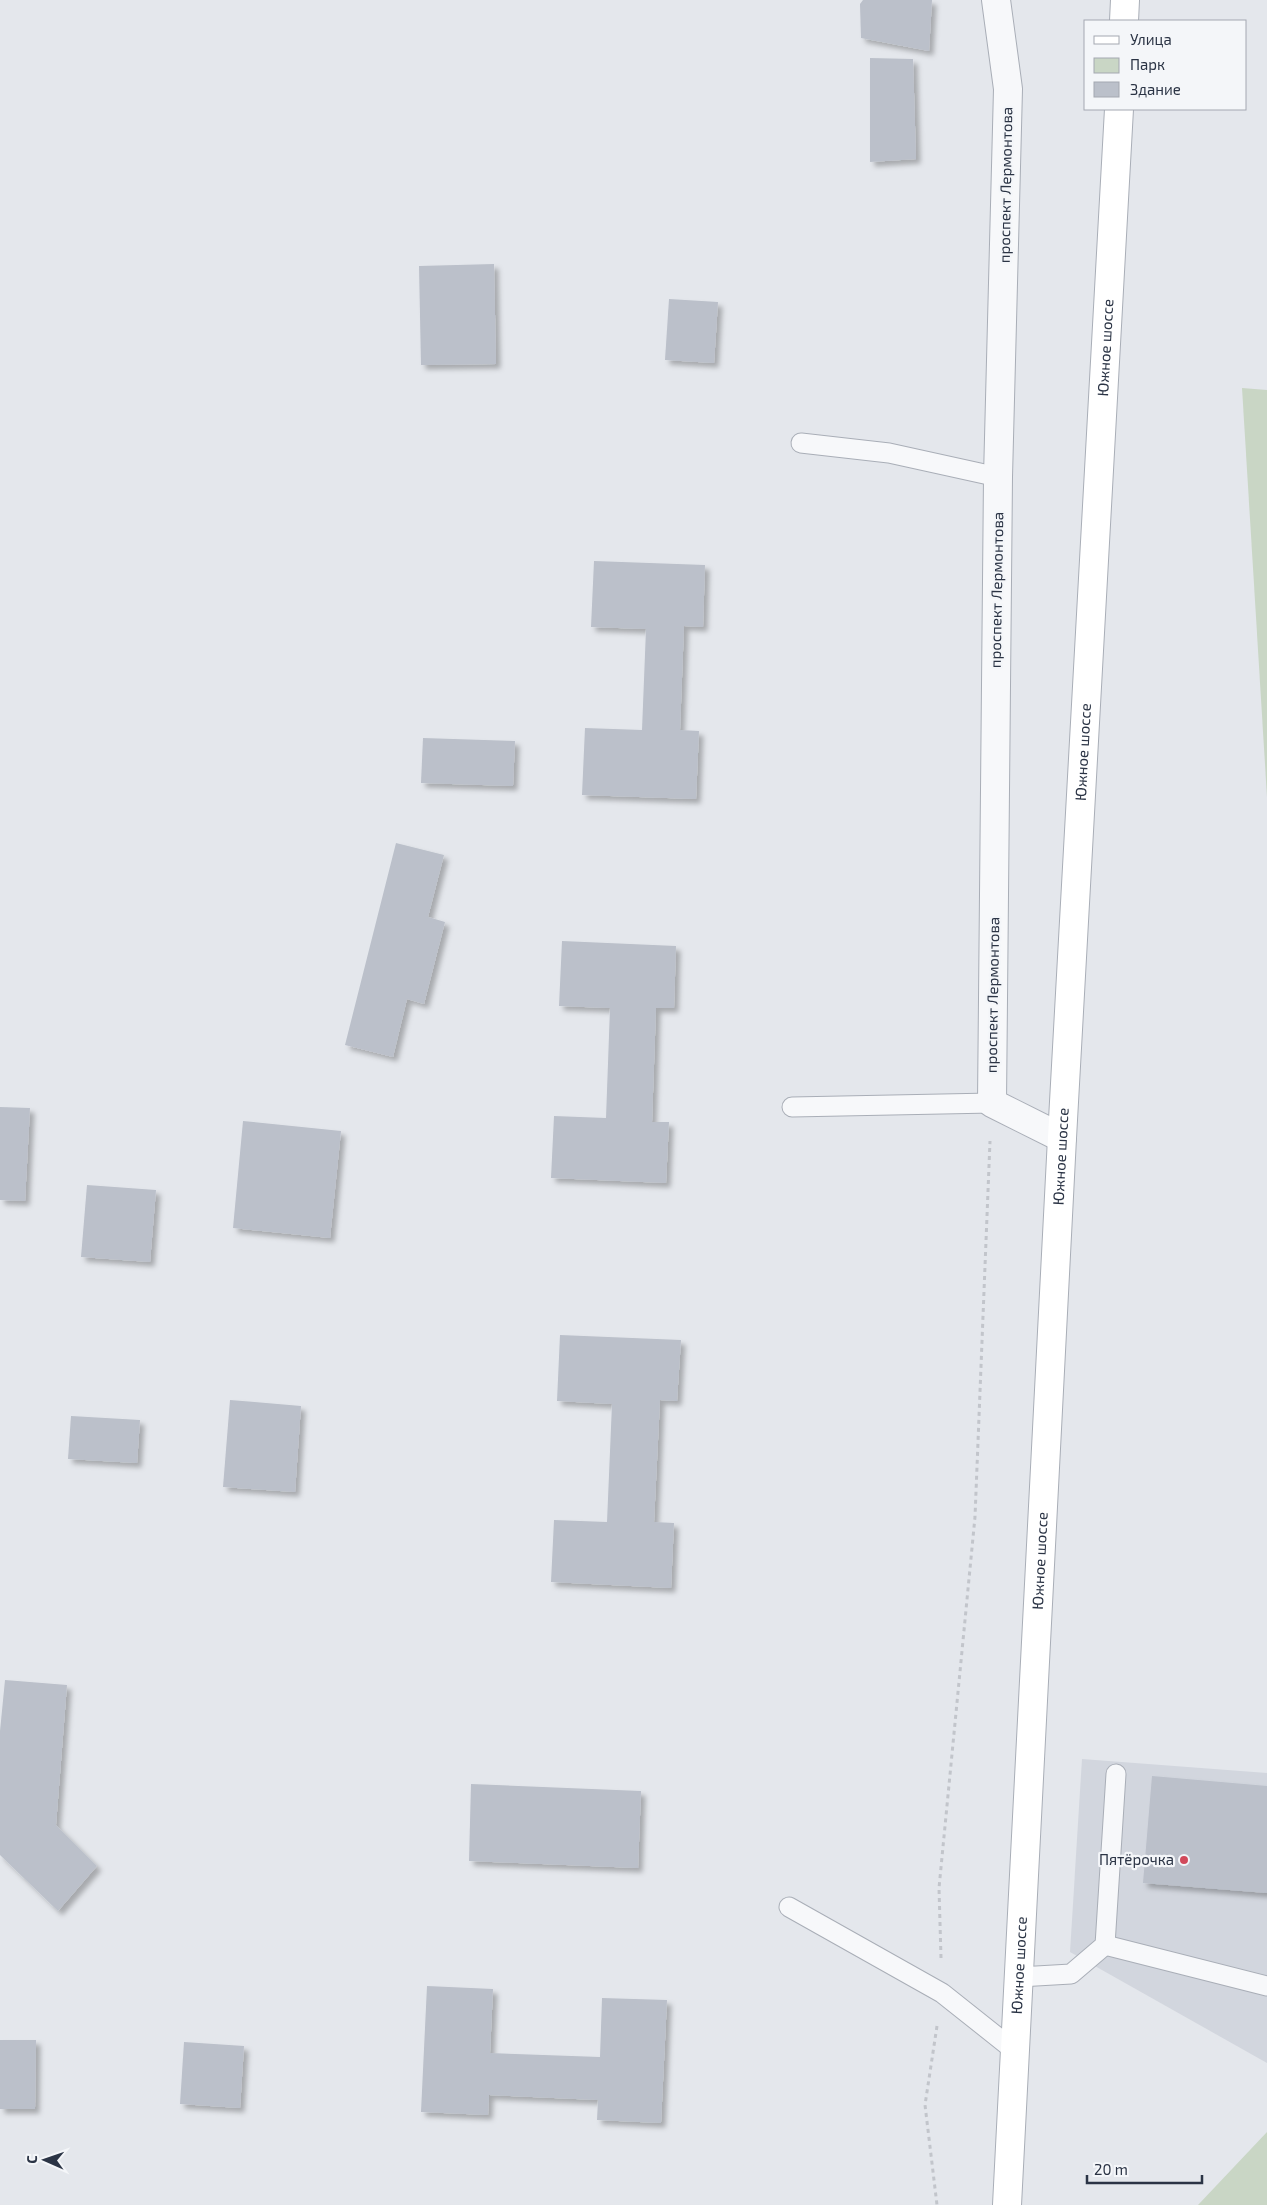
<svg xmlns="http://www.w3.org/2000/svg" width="1267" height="2205" font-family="'Exo 2',sans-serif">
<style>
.built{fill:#d2d6de}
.green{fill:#c9d6c5}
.building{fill:#bbc0ca;filter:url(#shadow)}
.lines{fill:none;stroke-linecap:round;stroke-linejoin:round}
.lane-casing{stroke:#a9aeb7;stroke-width:21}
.street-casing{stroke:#a9aeb7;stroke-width:30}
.secondary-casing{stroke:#a9aeb7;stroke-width:30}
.path{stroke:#c2c5cb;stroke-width:3;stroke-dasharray:4 4;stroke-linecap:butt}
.lane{stroke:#f7f8fa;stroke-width:19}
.street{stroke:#f7f8fa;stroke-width:28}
.secondary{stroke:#fff;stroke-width:28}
.poi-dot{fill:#d1495b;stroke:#f4f6f9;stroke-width:2}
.labels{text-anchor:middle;stroke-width:4.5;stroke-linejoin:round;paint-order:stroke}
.street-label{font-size:15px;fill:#2b3445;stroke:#f4f6f9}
.poi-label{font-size:15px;fill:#2b3445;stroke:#f4f6f9;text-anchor:end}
</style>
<defs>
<filter id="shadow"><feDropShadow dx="4.5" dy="4.5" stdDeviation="2.5" flood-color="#0004"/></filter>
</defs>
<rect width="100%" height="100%" fill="#e4e7ec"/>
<path class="built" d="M 1082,1759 L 1267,1773 L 1267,2063 L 1070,1952 Z"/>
<g class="green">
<path d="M 1242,388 L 1267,390 L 1267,797 Z"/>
<path d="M 1267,2132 L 1267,2205 L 1198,2205 Z"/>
</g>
<g class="building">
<path d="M 863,0 L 932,0 L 929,51 L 861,38 L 860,4 Z"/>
<path d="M 870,58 L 913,59 L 916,159 L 870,162 Z"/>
<path d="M 494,264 L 496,364 L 421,365 L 419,266 Z"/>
<path d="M 669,299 L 718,302 L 714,363 L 665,360 Z"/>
<path d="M 594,561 L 705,565 L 703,627 L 684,626 L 680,730 L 699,731 L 696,799 L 582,795 L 585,728 L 642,730 L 646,629 L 591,627 Z"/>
<path d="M 423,738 L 515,741 L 513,786 L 421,783 Z"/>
<path d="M 396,843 L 444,855 L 428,917 L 445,922 L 424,1004 L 407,999 L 393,1057 L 345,1045 Z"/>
<path d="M 562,941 L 676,946 L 674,1008 L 656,1008 L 652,1122 L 669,1122 L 666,1183 L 551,1178 L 554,1116 L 606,1118 L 610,1008 L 559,1006 Z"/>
<path d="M 0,1107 L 30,1108 L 25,1201 L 0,1200 Z"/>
<path d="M 243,1121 L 341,1131 L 330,1238 L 233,1228 Z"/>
<path d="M 87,1185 L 156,1190 L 150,1262 L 81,1257 Z"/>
<path d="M 560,1335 L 681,1340 L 677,1401 L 660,1400 L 654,1522 L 674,1523 L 671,1588 L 551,1582 L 554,1520 L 607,1522 L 612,1404 L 557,1401 Z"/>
<path d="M 230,1400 L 301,1406 L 295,1492 L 223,1487 Z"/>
<path d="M 71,1416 L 140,1420 L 137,1463 L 68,1459 Z"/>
<path d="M 5,1680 L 67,1685 L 56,1825 L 97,1866 L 58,1911 L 0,1855 L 0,1731 Z"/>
<path d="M 1152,1776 L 1267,1786 L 1267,1893 L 1143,1883 Z"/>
<path d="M 471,1784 L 641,1791 L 638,1868 L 469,1861 Z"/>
<path d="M 427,1986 L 493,1989 L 490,2053 L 600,2057 L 602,1998 L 667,2000 L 661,2123 L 597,2120 L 598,2100 L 489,2095 L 488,2115 L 421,2112 Z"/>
<path d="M 0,2040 L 36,2040 L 35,2109 L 0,2109 Z"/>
<path d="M 184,2042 L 244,2046 L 240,2108 L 180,2104 Z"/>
</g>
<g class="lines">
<defs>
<g id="lane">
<path d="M 801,443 L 889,453 L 998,477"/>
<path d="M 792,1107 L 992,1103"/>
<path d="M 789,1907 L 942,1993 L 1015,2051"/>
<path d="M 1105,1945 L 1267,1986"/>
<path d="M 1019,1977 L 1071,1974 L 1105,1945 L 1116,1774"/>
</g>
<path id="street" d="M 996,0 L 1008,89 L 998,477 L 992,1103 L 1062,1138"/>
<g id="secondary">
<path d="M 1124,21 L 1125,0"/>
<path id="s1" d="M 1007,2205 L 1062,1138 L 1119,109"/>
</g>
</defs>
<use href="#lane" class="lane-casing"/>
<use href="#street" class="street-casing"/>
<use href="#secondary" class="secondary-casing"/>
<g class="path">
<path d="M 941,1958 L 939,1888 L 975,1517 L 990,1141"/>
<path d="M 937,2026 L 925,2105 L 937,2205"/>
</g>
<use href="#lane" class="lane"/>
<use href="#street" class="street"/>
<use href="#secondary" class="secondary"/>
</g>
<circle class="poi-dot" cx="1184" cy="1860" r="5"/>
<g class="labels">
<g class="street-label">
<text transform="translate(1006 185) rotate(-89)" y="5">проспект Лермонтова</text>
<text dy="5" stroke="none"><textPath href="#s1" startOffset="1860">Южное шоссе</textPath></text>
<text transform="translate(997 590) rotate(-89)" y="5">проспект Лермонтова</text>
<text dy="5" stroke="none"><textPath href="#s1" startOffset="1455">Южное шоссе</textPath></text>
<text transform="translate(993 995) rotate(-89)" y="5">проспект Лермонтова</text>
<text dy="5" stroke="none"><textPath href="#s1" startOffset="1050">Южное шоссе</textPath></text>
<text dy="5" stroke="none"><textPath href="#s1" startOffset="645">Южное шоссе</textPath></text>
<text dy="5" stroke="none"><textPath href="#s1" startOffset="240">Южное шоссе</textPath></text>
</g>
<g class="poi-label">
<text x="1174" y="1865">Пятёрочка</text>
</g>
</g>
<rect x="1084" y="20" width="162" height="90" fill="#f4f6f9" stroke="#a4a8b1"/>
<rect x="1094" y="36" width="25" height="8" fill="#ffffff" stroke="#a4a8b1"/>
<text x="1130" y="45" font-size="15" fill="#2b3445">Улица</text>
<rect x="1094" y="58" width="25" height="15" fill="#c9d6c5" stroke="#a4a8b1"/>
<text x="1130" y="70" font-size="15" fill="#2b3445">Парк</text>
<rect x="1094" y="82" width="25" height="15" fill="#bbc0ca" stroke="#a4a8b1"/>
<text x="1130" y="95" font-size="15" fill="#2b3445">Здание</text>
<g transform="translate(45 2160) rotate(272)" stroke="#f4f6f9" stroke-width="4" paint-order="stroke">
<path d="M0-4L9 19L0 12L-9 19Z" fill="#2b3445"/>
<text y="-8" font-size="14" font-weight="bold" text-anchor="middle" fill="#2b3445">С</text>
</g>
<path d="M1087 2175v8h115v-8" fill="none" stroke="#2b3445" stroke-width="2.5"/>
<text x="1094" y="2175" font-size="15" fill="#2b3445" stroke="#f4f6f9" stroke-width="4" paint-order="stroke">20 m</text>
</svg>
